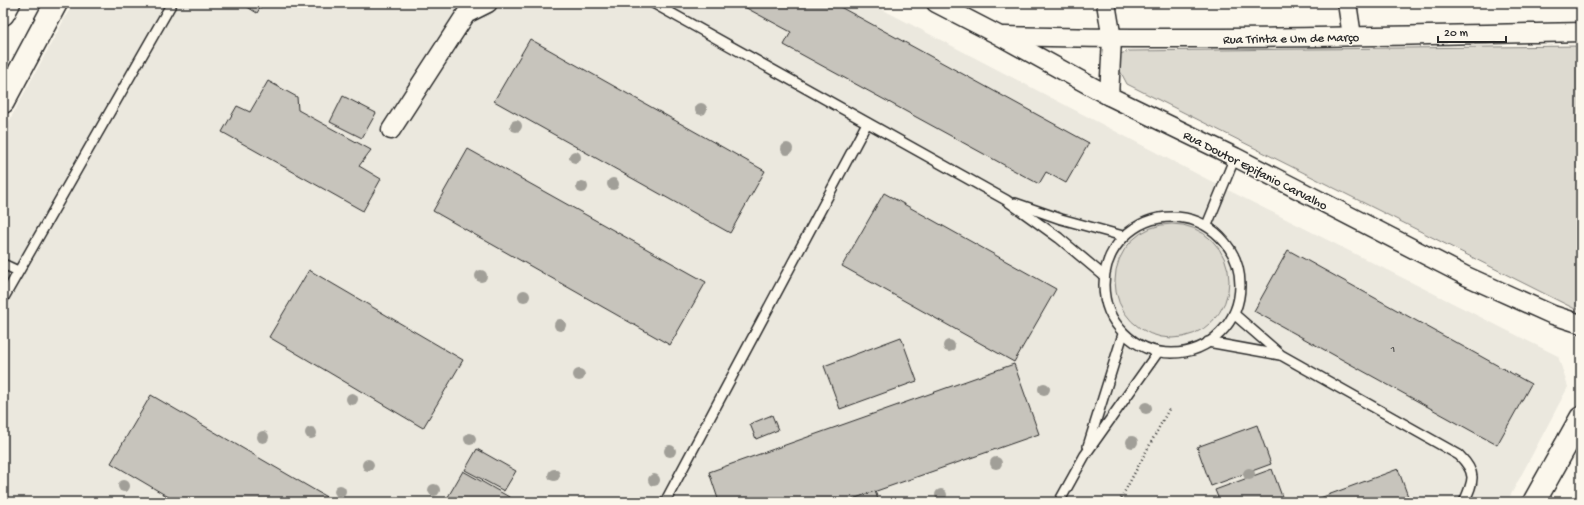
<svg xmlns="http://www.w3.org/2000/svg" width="1584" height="505" font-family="'Gochi Hand',sans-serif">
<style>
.built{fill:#ebe8de}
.green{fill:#dddad0;stroke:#84827e}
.building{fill:#c7c4bc;stroke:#2b2b2b}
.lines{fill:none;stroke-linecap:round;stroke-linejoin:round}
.lane-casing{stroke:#2b2b2b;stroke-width:12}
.street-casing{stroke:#2b2b2b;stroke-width:21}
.secondary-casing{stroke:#2b2b2b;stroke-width:25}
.path{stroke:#2b2b2b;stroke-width:2.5;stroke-dasharray:1 3;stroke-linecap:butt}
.lane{stroke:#fbf7ec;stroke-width:9}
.street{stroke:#fbf7ec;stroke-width:18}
.secondary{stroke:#fbf7ec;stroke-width:22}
.tree{fill:#a19f98}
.labels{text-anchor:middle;stroke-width:3;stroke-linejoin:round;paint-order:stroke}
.number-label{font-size:11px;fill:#52514f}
.street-label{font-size:13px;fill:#2b2b2b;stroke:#fbf7ec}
</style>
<rect width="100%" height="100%" fill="#fbf7ec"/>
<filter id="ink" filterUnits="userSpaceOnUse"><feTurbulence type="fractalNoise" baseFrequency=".025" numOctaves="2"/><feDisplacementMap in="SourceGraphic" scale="8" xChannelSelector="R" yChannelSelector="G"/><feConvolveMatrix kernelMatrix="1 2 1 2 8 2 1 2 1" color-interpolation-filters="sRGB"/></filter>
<g filter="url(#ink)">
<path class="built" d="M 73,3 L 870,3 L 1224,188 L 1558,356 L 1568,387 L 1507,502 L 3,502 L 3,132 Z"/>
<g class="green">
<path d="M 1581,46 L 1581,309 L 1575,309 L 1127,84 L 1117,65 L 1120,54 L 1129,51 Z"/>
<circle cx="1172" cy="281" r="57"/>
</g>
<g class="building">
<path d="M 241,3 L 263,3 L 257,13 Z"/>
<path d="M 737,3 L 833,3 L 1089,143 L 1066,183 L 1046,172 L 1039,184 L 784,45 L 791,32 Z"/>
<path d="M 530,39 L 765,171 L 730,233 L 494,101 Z"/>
<path d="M 268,81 L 297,97 L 298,110 L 371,150 L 359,166 L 381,179 L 363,211 L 222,132 L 237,106 L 250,112 Z"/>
<path d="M 343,96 L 376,113 L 362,138 L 330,122 Z"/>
<path d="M 468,149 L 706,282 L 670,345 L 433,211 Z"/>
<path d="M 884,193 L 1056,289 L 1014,362 L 842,266 Z"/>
<path d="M 1288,250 L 1531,384 L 1497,445 L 1254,311 Z"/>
<path d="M 309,270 L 463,360 L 423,428 L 269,337 Z"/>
<path d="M 901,337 L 917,381 L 840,409 L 824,366 Z"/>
<path d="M 1014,364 L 1039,434 L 845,502 L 719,502 L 709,472 Z"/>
<path d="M 151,395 L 335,502 L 177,502 L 111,463 Z"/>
<path d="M 772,415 L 778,430 L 756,439 L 750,424 Z"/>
<path d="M 1257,425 L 1271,464 L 1211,486 L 1197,447 Z"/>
<path d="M 477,449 L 516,471 L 504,491 L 465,470 Z"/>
<path d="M 1272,469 L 1284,502 L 1220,502 L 1215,490 Z"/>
<path d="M 1398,469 L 1410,502 L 1309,502 Z"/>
<path d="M 463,471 L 518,502 L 445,502 Z"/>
<path d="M 875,491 L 879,502 L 845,502 Z"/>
</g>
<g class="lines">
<defs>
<g id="lane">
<path d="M 653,3 L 1006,200 L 1059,238 L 1103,275"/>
<path d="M 1015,203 L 1061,219 L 1123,236"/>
<circle cx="1172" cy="285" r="68"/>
<path d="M 1207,225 L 1235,157"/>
<path d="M 3,264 L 18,271"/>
<path d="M 3,299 L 172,3"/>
<path d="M 1234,314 L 1281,355 L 1459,455 C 1477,473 1474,480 1464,502"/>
<path d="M 1208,342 L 1280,355"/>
<path d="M 1088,446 L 1123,334"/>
<path d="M 665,502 L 867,123"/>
<path d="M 1059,502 L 1085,455 L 1158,352"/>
</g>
<g id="street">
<path d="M 936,3 L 1000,36 L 1109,96 L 1235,157 L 1466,276 L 1553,315 L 1581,324"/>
<path d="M 1106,3 L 1112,39 L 1109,96"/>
<path d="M 1347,3 L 1352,36"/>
<path d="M 1004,36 C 1196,41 1389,36 1581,32"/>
<path d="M 391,130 L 466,14 L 488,3"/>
</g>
<g id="secondary">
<path d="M 3,14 L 9,3"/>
<path d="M 3,102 L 56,3"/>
<path d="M 1534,502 L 1581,418"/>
</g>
</defs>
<use href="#lane" class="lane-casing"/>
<use href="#street" class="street-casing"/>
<use href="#secondary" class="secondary-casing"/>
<path class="path" d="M 1119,502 L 1169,409"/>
<use href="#lane" class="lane"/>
<use href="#street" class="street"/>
<use href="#secondary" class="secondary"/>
</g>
<g class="tree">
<circle cx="701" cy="109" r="6"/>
<circle cx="516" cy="126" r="6"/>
<circle cx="787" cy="149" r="6"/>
<circle cx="575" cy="157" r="6"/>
<circle cx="613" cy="184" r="6"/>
<circle cx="582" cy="187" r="6"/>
<circle cx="481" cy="276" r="6"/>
<circle cx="524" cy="296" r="6"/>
<circle cx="560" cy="325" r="6"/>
<circle cx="949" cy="346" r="6"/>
<circle cx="579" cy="375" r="6"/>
<circle cx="1044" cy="389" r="6"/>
<circle cx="352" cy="399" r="6"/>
<circle cx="1146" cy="408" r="6"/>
<circle cx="311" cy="433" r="6"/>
<circle cx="263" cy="437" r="6"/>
<circle cx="470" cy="439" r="6"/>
<circle cx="1132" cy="442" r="6"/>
<circle cx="670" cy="451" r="6"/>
<circle cx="996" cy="463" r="6"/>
<circle cx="368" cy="465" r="6"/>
<circle cx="1249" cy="474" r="6"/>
<circle cx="554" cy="475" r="6"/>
<circle cx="654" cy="480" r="6"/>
<circle cx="124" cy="486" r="6"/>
<circle cx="434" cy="490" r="6"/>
<circle cx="340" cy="491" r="6"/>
<circle cx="941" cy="495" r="6"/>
</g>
</g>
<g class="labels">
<g class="number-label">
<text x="1393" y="352">1</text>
</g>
<g class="street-label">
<text transform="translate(1291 37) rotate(-1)" y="5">Rua Trinta e Um de Março</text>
<text transform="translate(1256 169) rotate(27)" y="5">Rua Doutor Epifanio Carvalho</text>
</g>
</g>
<rect width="1584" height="505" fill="none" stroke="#fbf7ec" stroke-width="16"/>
<rect x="8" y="8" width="1568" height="489" fill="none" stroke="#2b2b2b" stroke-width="1.5" filter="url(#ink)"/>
<path d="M1438 36v6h68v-6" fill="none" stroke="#2b2b2b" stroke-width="2"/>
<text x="1444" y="36" font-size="12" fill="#2b2b2b" stroke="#fbf7ec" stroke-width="3" paint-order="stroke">20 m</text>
</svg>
